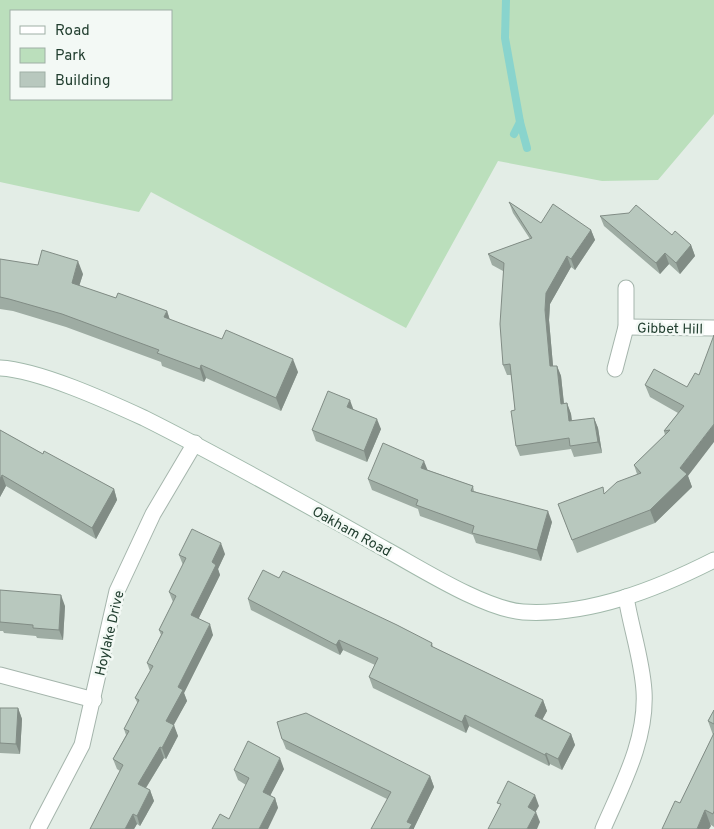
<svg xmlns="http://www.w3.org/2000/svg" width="714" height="829" font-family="Overpass,sans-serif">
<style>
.green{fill:#bbdfbc;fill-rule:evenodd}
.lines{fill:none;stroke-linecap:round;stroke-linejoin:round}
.stream{stroke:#89d4cd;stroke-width:8}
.street-casing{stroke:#a5b5ac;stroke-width:17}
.secondary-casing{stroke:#a1b9ab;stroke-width:17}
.street{stroke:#fff;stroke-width:15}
.secondary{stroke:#fff;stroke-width:15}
.wall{fill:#9eaca3}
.shaded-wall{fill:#818c85}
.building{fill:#b8c8be;stroke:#818c85}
.labels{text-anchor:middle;stroke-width:5;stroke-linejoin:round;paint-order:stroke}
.street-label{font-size:14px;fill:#223f30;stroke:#f3f9f5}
</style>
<rect width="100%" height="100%" fill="#e3ede6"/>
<path class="green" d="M 0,0 L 714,0 L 714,114 L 658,180 L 602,181 L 498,161 L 406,328 L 151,192 L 139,212 L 0,182 ZM 11,11 L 171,11 L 171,99 L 11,99 Z"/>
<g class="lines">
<g class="stream">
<path d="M 506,0 L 505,38 L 520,122 L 514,134"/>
<path d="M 520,122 L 527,148"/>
</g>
<defs>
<g id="street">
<path d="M 626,327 L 714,328"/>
<path d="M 615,369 L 626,327 L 626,288"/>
<path d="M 0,675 L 94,700"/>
<path d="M 38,829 L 82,745 L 117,591 L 153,514 L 195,443"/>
<path d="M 603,829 C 622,785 647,740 644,691 C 642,659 631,628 626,597"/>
</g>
<path id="secondary" d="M 0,368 C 39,370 107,401 144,418 C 226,459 305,504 385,549 C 420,568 484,609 523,612 C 589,616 657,589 714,560"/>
</defs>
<use href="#street" class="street-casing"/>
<use href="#secondary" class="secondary-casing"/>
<use href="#street" class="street"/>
<use href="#secondary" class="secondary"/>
</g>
<g class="wall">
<path d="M 509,202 L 541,223 L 591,230 L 595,240 L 575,270 L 571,267 L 550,304 L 549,320 L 553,366 L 557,366 L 561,376 L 564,403 L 567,403 L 571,414 L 572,421 L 594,418 L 598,428 L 602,453 L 574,457 L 571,449 L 520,456 L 516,446 L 515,410 L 511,375 L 507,375 L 503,365 L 503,271 L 492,265 L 488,254 L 530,239 L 513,213 Z"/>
<path d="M 600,216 L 691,245 L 695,256 L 680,274 L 669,264 L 660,274 L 604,226 Z"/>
<path d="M 0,259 L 83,274 L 79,286 L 116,298 L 167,311 L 170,320 L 298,372 L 281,411 L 206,378 L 204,382 L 162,366 L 161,362 L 66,327 L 13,311 L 0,309 Z"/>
<path d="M 645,385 L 687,387 L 688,476 L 692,487 L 655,523 L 577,553 L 558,504 L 605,493 L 637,474 L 634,465 L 665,435 L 664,431 L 678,413 L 650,397 Z"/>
<path d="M 353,409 L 381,429 L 367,462 L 316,441 L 312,430 Z"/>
<path d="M 0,430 L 43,454 L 114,489 L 117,500 L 96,539 L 6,486 L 0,497 Z"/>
<path d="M 428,470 L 473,486 L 474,491 L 552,522 L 541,561 L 476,543 L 473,535 L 420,516 L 418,509 L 372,490 L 368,479 Z"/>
<path d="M 225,554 L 218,569 L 220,575 L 198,619 L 213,635 L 184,693 L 187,701 L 173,725 L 178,736 L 166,759 L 164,758 L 146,788 L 150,790 L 154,801 L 140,826 L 137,824 L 134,829 L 120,771 L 117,769 L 113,759 L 126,735 L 124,729 L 138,704 L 135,698 L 150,671 L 147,663 L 161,635 L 159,630 L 173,602 L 169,592 L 183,565 L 179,555 Z"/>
<path d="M 279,578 L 432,643 L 433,647 L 543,700 L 547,711 L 542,719 L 571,734 L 575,745 L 562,770 L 550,764 L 549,766 L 469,726 L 466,733 L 373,688 L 369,677 L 375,665 L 343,650 L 340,655 L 251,610 L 248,599 Z"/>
<path d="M 0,590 L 65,606 L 63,640 L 37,638 L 36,636 L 4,633 L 3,631 L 0,631 Z"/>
<path d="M 0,708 L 18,708 L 22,719 L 20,754 L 0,753 Z"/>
<path d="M 714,710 L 714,827 L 680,803 L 713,735 L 708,721 Z"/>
<path d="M 282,739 L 430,776 L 434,787 L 414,828 L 387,799 L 286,749 Z"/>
<path d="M 284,769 L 270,795 L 275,798 L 278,808 L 229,819 L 246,785 L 238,780 L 234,770 Z"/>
</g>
<g class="shaded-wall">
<path d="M 591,230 L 595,240 L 575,270 L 571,259 Z"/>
<path d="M 691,245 L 695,256 L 680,274 L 676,263 Z"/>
<path d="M 665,253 L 669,264 L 660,274 L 656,263 Z"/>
<path d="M 567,256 L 571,267 L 550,304 L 549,320 L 554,377 L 550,366 L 545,310 L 546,293 Z"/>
<path d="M 78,261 L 83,274 L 76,296 L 72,283 Z"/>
<path d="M 167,311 L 171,324 L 164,317 Z"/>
<path d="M 293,359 L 298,372 L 281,411 L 276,398 Z"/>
<path d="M 201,365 L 206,378 L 204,382 L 200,369 Z"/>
<path d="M 557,366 L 561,376 L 565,415 L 561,404 Z"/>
<path d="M 350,400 L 354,411 L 347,407 Z"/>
<path d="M 567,403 L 571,414 L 573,432 L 569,421 Z"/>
<path d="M 594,418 L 598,428 L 602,453 L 598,442 Z"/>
<path d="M 377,419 L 381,429 L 367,462 L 364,451 Z"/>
<path d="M 714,424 L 714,442 L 688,476 L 692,487 L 655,523 L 650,510 L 680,468 Z"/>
<path d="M 424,461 L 428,471 L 421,468 Z"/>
<path d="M 2,475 L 6,486 L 0,497 L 0,479 Z"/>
<path d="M 114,489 L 117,500 L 96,539 L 92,528 Z"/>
<path d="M 548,511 L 552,522 L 541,561 L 537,550 Z"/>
<path d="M 221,543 L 225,554 L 218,569 L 220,575 L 195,626 L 191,615 L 212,562 Z"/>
<path d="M 61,595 L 65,606 L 63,640 L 59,630 Z"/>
<path d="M 210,624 L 213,635 L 184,693 L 187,701 L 170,732 L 166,721 L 178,687 Z"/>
<path d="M 339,640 L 343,650 L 340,655 L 336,645 Z"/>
<path d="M 543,700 L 547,711 L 539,726 L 535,716 Z"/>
<path d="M 18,708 L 22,719 L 20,754 L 16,744 Z"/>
<path d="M 465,715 L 469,726 L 466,733 L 462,722 Z"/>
<path d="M 174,725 L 178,736 L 166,759 L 162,748 Z"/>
<path d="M 571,734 L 575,745 L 562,770 L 558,759 Z"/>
<path d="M 160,747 L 164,758 L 142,794 L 138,784 Z"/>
<path d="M 546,753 L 550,764 L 549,766 L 545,755 Z"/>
<path d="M 280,758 L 284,769 L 267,802 L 263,792 Z"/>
<path d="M 430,776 L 434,787 L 414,828 L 414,829 L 409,829 L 407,822 Z"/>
<path d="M 150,790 L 154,801 L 140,826 L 137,816 Z"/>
<path d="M 535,795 L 539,806 L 532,818 L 528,807 Z"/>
<path d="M 275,798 L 278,808 L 268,829 L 259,829 Z"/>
<path d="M 705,810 L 711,826 L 709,829 L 697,829 Z"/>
<path d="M 536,812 L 540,822 L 537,829 L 527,829 Z"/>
<path d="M 133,814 L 137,824 L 134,829 L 125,829 Z"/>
</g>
<g class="building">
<path d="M 509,202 L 541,223 L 553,204 L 591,230 L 571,259 L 567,256 L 546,293 L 545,310 L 550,366 L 557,366 L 561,404 L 567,403 L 569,421 L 594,418 L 598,442 L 570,446 L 569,438 L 516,446 L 511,411 L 515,410 L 510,364 L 503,365 L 500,324 L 504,263 L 488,254 L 532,238 Z"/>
<path d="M 636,205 L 672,235 L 675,231 L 691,245 L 676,263 L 665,253 L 656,263 L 600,216 L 629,213 Z"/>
<path d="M 42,250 L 78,261 L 72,283 L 116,298 L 118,293 L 140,301 L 167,311 L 164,317 L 222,339 L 226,330 L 293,359 L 276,398 L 201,365 L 200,369 L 157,353 L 159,350 L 62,314 L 9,299 L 0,297 L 0,259 L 38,265 Z"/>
<path d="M 714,335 L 714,424 L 680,468 L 687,474 L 650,510 L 572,540 L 558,504 L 603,487 L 604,494 L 617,482 L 641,473 L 634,465 L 670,430 L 664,431 L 684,406 L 645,385 L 654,369 L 687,387 L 695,373 L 699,375 Z"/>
<path d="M 328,391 L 350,400 L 347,407 L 377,419 L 364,451 L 312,430 Z"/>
<path d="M 0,430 L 43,454 L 44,451 L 114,489 L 92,528 L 2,475 L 0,479 Z"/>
<path d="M 383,443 L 424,461 L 421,468 L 473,486 L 471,491 L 548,511 L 537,550 L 472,533 L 474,526 L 416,505 L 418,500 L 368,479 Z"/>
<path d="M 192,529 L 221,543 L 212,562 L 216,565 L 191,615 L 210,624 L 178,687 L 183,690 L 166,721 L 174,725 L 162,748 L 160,747 L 138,784 L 150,790 L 137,816 L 133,814 L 125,829 L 90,829 L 123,765 L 113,759 L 129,731 L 124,729 L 139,700 L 135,698 L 153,666 L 147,663 L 163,632 L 159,630 L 176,596 L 169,592 L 186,558 L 179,555 Z"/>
<path d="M 263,570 L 279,578 L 283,571 L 397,625 L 432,643 L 431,646 L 543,700 L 535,716 L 571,734 L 558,759 L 546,753 L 545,755 L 465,715 L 462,722 L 369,677 L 378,658 L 339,640 L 336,645 L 248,599 Z"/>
<path d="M 0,590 L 61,595 L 59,630 L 33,628 L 33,625 L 0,622 Z"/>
<path d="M 0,708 L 18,708 L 16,744 L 0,743 Z"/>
<path d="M 714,710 L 714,724 L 708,721 Z"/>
<path d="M 306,713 L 430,776 L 407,822 L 412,824 L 409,829 L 371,829 L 391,792 L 282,739 L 277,722 Z"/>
<path d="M 714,733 L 714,811 L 713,814 L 705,810 L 697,829 L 662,829 L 675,801 L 680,803 Z"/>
<path d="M 248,741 L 280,758 L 263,792 L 275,798 L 259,829 L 212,829 L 220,814 L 229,819 L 249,778 L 234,770 Z"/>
<path d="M 508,781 L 535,795 L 528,807 L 536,812 L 527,829 L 488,829 L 501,804 L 497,803 Z"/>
</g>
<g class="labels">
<g class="street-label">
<text transform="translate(670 328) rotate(1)" y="5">Gibbet Hill</text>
<text transform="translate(352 531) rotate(29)" y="5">Oakham Road</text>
<text transform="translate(109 633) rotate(-77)" y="5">Hoylake Drive</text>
</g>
</g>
<rect x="10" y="10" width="162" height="90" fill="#f3f9f5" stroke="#9fafa6"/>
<rect x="20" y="26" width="25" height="8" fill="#ffffff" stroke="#9fafa6"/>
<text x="55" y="35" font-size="15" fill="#223f30">Road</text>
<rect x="20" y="48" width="25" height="15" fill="#bbdfbc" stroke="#9fafa6"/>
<text x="55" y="60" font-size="15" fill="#223f30">Park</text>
<rect x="20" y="72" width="25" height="15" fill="#b8c8be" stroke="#9fafa6"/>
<text x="55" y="85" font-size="15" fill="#223f30">Building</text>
</svg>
